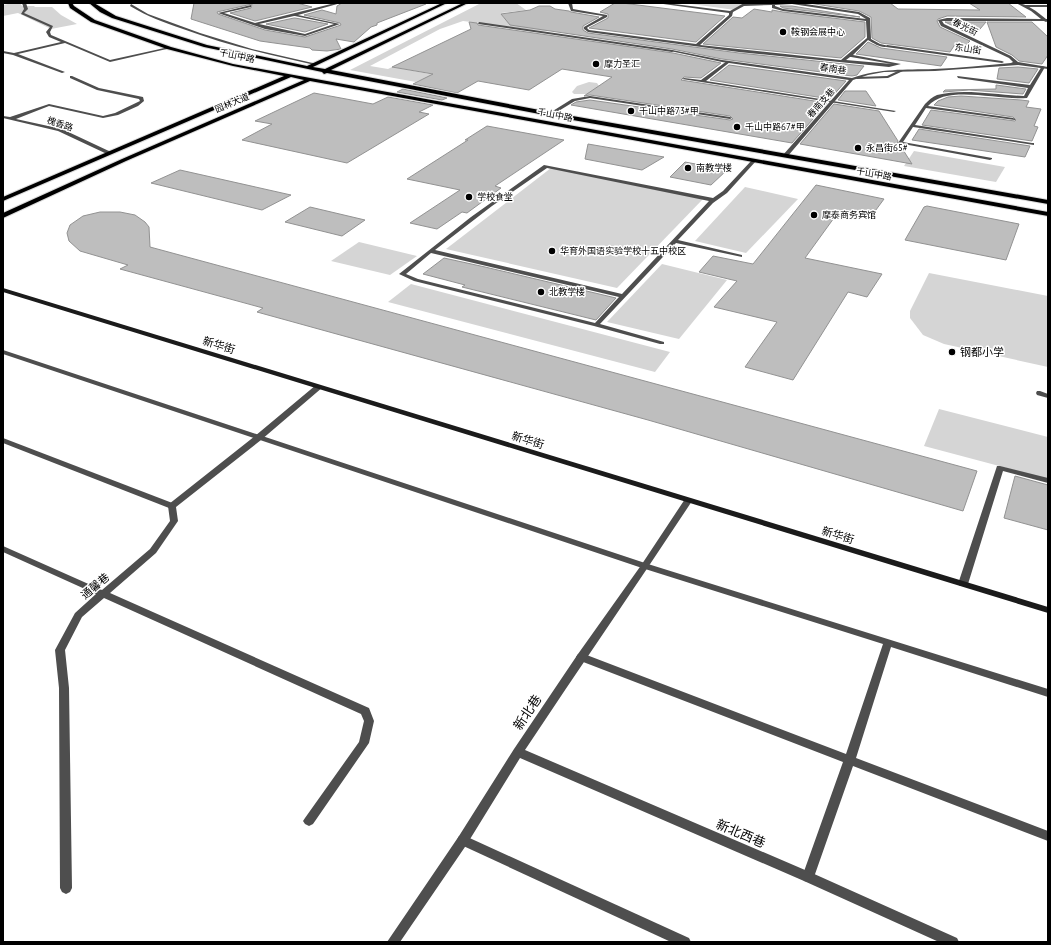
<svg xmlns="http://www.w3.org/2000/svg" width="1051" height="945" font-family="'PT Sans','Noto Sans SC',sans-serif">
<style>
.green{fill:#d5d5d5}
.building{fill:#bebebe;stroke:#929292}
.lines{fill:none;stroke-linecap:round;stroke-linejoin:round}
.primary-casing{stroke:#dbdbdb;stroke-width:2}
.lane{fill:#4e4e4e;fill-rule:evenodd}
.street{fill:#4e4e4e;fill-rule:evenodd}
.secondary{fill:#1b1b1b;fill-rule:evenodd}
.primary{fill:#000;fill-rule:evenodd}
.poi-dot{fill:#000;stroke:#fff;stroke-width:1.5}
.labels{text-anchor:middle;stroke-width:3;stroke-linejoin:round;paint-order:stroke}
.far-street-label{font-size:9px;fill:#000;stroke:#fff}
.far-poi-label{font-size:9px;fill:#000;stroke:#fff;text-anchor:start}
.street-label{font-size:11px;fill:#000;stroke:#fff}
.poi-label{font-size:11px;fill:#000;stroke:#fff;text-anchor:start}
.near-street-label{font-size:13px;fill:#000;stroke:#fff}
</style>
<rect width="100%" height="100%" fill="#fff"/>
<g class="green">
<path d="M 13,3 L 20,3 L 22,6 L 34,6 L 35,7 L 52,7 L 61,15 L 77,24 L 51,29 L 18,13 L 3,16 L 3,5 Z"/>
<path d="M 481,3 L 516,3 L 526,10 L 501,13 L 504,18 L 570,28 L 543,31 L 463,21 L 440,29 L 370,66 L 388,69 L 392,67 L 446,77 L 437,81 L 423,79 L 416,82 L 350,70 Z"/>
<path d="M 684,3 L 744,3 L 735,10 Z"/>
<path d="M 589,82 L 597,83 L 599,86 L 592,94 L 574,94 L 572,92 L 577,86 Z"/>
<path d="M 914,151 L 1005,167 L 996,182 L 904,166 Z"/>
<path d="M 551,168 L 703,199 L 617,288 L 446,249 Z"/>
<path d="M 745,187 L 798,199 L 746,253 L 695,241 Z"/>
<path d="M 359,242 L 417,256 L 390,275 L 331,261 Z"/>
<path d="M 662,264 L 727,280 L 679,339 L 607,322 Z"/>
<path d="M 929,273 L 1048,296 L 1048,367 L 944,344 L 923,335 L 910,318 L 910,311 Z"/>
<path d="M 411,284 L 670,352 L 655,372 L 388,302 Z"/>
<path d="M 939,409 L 1048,437 L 1048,479 L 924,446 Z"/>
</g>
<g class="building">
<path d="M 194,3 L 297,3 L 312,7 L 255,21 L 230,13 L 251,8 L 252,4 L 217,12 L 218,14 L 265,30 L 305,37 L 341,25 L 340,23 L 304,15 L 322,10 L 336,14 L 337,6 L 342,3 L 425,3 L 426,4 L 377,23 L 377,25 L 371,27 L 354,42 L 336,39 L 341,49 L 327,51 L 312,50 L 310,48 L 260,41 L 191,19 Z"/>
<path d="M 615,3 L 622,3 L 725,16 L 696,42 L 589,28 L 608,18 L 608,14 L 600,12 Z"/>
<path d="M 809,3 L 890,3 L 898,9 L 980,10 L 969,3 L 1008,3 L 1026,17 L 947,16 L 938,19 L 937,21 L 940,27 L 970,41 L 966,45 L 956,43 L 950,52 L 881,43 L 872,38 L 871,17 L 859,11 Z"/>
<path d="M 539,6 L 550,6 L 555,9 L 569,11 L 571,12 L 599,17 L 583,26 L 583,30 L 588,33 L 739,53 L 864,66 L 857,75 L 852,76 L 722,59 L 672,49 L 510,25 L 501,14 L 530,10 Z"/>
<path d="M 780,6 L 792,6 L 860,17 L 783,8 Z"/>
<path d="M 754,9 L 772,12 L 772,10 L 783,12 L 865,22 L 865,37 L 841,58 L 703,44 L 733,17 L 742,18 Z"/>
<path d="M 294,18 L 295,18 L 328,24 L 305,32 L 266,24 Z"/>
<path d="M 469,22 L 477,23 L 478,25 L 673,53 L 721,63 L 701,78 L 684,77 L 681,80 L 827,103 L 792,143 L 571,105 L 576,102 L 590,100 L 730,120 L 733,119 L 730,116 L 590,95 L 584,96 L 612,77 L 562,69 L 529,90 L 478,81 L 457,93 L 413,84 L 433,74 L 392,67 L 471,29 Z"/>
<path d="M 945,22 L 986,22 L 974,36 Z"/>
<path d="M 987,22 L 1032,22 L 1048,37 L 1048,55 L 1042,64 L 1019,61 L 1012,55 L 996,47 Z"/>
<path d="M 868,42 L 881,48 L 947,57 L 941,66 L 856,54 Z"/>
<path d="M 729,65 L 846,81 L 830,99 L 710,80 Z"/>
<path d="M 1018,67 L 1038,69 L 1029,83 L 997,79 L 999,68 Z"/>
<path d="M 996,85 L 1026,89 L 1023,94 L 969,90 L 943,92 L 945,90 L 996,89 Z"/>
<path d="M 403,89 L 447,98 L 442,100 L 397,92 Z"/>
<path d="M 845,91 L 866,91 L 876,106 L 838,100 Z"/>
<path d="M 314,93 L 373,104 L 388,97 L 433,105 L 419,112 L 429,114 L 347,163 L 242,140 L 272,124 L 255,121 Z"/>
<path d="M 961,96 L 1021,100 L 1029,101 L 1026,107 L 1041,109 L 1034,126 L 1038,127 L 1032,141 L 922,125 L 931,110 L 1015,121 L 1016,120 L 1013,117 L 934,105 L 938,101 L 948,97 Z"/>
<path d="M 834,104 L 879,111 L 898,141 L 897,144 L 900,145 L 912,164 L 800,144 Z"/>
<path d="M 487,126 L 564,140 L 495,186 L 501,188 L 467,213 L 462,212 L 437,229 L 410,223 L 460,190 L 407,179 L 468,140 L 465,140 Z"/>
<path d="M 919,129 L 1030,146 L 1025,157 L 912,140 Z"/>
<path d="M 588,144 L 664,157 L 642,170 L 585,159 Z"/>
<path d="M 685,162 L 727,170 L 711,185 L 670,177 Z"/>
<path d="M 180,170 L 291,195 L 262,210 L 151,183 Z"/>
<path d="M 816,185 L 884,199 L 870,218 L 839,211 L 805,258 L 882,274 L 867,297 L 848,292 L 793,380 L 745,367 L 777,322 L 714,307 L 737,281 L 699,272 L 713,256 L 753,264 Z"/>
<path d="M 927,206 L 1019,224 L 1006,260 L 905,240 L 924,207 Z"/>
<path d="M 310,207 L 365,220 L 342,236 L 285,222 Z"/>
<path d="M 100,212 L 120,212 L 135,215 L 145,222 L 149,227 L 150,247 L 977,471 L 963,511 L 648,420 L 257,312 L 263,308 L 120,269 L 128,265 L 80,251 L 69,241 L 67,233 L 70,225 L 83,216 Z"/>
<path d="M 444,258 L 485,267 L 616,298 L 596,320 L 462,287 L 465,285 L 423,274 Z"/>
<path d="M 1015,476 L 1048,485 L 1048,530 L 1004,518 Z"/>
</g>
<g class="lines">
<defs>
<g id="primary">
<path d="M 68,3 L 72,3 L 74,6 L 95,20 L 171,47 L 233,64 L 1048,212 L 1048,216 L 310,81 L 126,161 L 3,218 L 3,213 L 122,159 L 304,80 L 291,77 L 3,201 L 3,197 L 284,76 L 233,66 L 167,49 L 91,22 L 70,8 Z"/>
<path d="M 89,3 L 94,3 L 116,16 L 207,45 L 307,66 L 442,3 L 447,3 L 313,67 L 325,69 L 463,3 L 468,3 L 331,70 L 550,112 L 1048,200 L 1048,204 L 550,116 L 327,73 L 324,74 L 322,72 L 204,47 L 112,18 L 100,12 Z"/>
</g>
</defs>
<use href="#primary" class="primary-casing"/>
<g class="lane">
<path d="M 335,3 L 341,3 L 298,15 L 340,24 L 305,36 L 265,29 L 218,13 L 251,5 L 251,7 L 224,13 L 255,23 ZM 294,16 L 295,16 L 334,24 L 305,34 L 259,24 Z"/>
<path d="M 568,3 L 572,3 L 573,9 L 607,15 L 607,17 L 588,27 L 587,28 L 589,30 L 696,44 L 729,15 L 729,13 L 656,3 L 666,3 L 730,11 L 744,3 L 799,3 L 859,12 L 870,18 L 871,39 L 880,44 L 889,46 C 882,49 875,44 868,40 L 853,55 L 901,64 L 889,67 L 739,52 L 588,32 L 584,29 L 584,27 L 603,16 L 571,11 ZM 792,4 L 858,14 L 866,19 L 783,9 L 775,6 L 775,5 ZM 772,5 L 772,8 L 783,11 L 866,21 L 867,38 L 841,60 L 700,45 L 732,16 L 733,12 L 744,6 ZM 850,57 L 851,57 L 892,64 L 846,60 Z"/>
<path d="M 131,4 L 148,14 L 200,33 L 252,49 L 317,64 L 315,65 C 270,55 226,45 183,29 C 163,22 148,17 130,6 Z"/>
<path d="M 1025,5 L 1048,5 L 1048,7 L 1024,7 Z"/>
<path d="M 479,22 L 672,50 L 674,51 L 672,52 L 478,24 Z"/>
<path d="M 727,61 L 730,62 L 706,81 L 896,111 L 894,112 L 682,79 L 684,78 L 701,80 Z"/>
<path d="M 1042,66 L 1045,67 L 1027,98 C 1000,101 947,84 928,106 L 1013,118 L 1015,119 L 1015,120 L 926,108 L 915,125 L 1032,143 L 1034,143 L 1034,145 L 913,127 L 903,142 L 992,158 L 992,159 L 990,160 L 898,143 L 925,104 C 929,100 932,97 937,95 C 963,88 997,95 1024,96 L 1028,88 L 958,78 L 957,76 L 1030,85 Z"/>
<path d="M 900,70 L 903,71 L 888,78 L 857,79 L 855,78 L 857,77 L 887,76 Z"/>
<path d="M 590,96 L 730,117 L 732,118 L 730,119 L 590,98 L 575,101 L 552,115 L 548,114 L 572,99 Z"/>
<path d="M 752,160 L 756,161 L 727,193 L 713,203 L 678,240 L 742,255 L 742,257 L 676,243 L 600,324 L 664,342 L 664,344 L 660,344 L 594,326 L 414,281 L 399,274 L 471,217 L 544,165 L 713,198 L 723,191 ZM 547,168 L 709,201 L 622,294 L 435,250 L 492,206 ZM 431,253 L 619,297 L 595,323 L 418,279 L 406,274 Z"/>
<path d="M 3,350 L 648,564 L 1048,689 L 1048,697 L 891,647 L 856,758 L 1048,831 L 1048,841 L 853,766 L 814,877 L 812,881 L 808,882 L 804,881 L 802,877 L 843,762 L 578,660 L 576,657 L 578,654 L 581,653 L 584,654 L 846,754 L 883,644 L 642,568 L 3,354 Z"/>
<path d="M 1037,391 L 1040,391 L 1048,394 L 1048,398 L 1037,395 L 1036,393 Z"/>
<path d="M 3,438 L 175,504 L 176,506 L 175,508 L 169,508 L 3,443 Z"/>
<path d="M 997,466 L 1000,466 L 1048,478 L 1048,483 L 1003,471 L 968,584 L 966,586 L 960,586 L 958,584 Z"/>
<path d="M 463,835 L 689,938 L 691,942 L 671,942 L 459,844 L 457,840 L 459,836 Z"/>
</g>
<g class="street">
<path d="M 22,3 L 26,3 L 28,9 L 24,13 L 53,26 L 50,32 L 51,35 L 110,60 L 169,47 L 171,48 L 110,62 L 65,43 L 18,54 L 65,72 L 62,73 L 13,55 L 3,53 L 3,51 L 14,53 L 61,42 L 49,37 L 46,32 L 50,27 L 21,14 L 24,9 Z"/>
<path d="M 1016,3 C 1027,3 1037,12 1046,19 L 1048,19 L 1048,21 L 1046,22 L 1044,21 L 942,21 L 944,24 L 1011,56 L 1018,62 L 1048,67 L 1048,69 L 1018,65 L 935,71 L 884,72 L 868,75 L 853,80 L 787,157 L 783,157 L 783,155 L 849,80 L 722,62 L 670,51 L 672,50 L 722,60 L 852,78 C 881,68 904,70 934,69 C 960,68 986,65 1011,63 L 1013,62 L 1009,58 L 941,26 L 938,20 L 947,18 L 1041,19 L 1031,11 Z"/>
<path d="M 887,45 L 1002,61 L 1004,62 L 1002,63 L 886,47 Z"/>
<path d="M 70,76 L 72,76 L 99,88 L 143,97 L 144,101 L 138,106 L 118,115 L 103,118 L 49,106 L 16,119 L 62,129 L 111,152 L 111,154 L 107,154 L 58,131 L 3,118 L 3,116 L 10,117 L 49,104 L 103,116 L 115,113 L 140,101 L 139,99 L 97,90 L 70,78 Z"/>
<path d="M 316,385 L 319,385 L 323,387 L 261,440 L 176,507 L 178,521 L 156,553 L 110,593 L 369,708 L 374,721 L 369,743 L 313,824 L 309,826 L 305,824 L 303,821 L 305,818 L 359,742 L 364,721 L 361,714 L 104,598 L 82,617 L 65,650 L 69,688 L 72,888 L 70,892 L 66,894 L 62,892 L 60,888 L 59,688 L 55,650 L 75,613 L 96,594 L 3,552 L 3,546 L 102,590 L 150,549 L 170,521 L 168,506 L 169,504 L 255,436 Z"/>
<path d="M 688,498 L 692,501 C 637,585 580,667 525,750 L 812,873 L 957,938 L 959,942 L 939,942 L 804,881 L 520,758 L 467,844 L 400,942 L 387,942 L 459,836 L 514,749 L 578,654 L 642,564 L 685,499 Z"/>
</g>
<path class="secondary" d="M 3,288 L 1048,607 L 1048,613 L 3,292 Z"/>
<use href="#primary" class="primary"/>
</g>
<g class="poi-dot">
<circle cx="783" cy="32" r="4"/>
<circle cx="596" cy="64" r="4"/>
<circle cx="631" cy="111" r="4"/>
<circle cx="737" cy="127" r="4"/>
<circle cx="858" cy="148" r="4"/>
<circle cx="688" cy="168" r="4"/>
<circle cx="469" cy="197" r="4"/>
<circle cx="814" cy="215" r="4"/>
<circle cx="552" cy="251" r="4"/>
<circle cx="541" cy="292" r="4"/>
<circle cx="952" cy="352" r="4"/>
</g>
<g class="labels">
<g class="far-street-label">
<text transform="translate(965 27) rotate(26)" y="3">春光街</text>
<text transform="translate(968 49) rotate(8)" y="3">东山街</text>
<text transform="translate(237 56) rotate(12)" y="3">千山中路</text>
<text transform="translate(833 69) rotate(8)" y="3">春南巷</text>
<text transform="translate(232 103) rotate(-23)" y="3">园林大道</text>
<text transform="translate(821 103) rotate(-48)" y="3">春南支巷</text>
<text transform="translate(555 115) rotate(11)" y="3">千山中路</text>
<text transform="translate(60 124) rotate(18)" y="3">槐香路</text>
<text transform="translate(874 174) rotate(10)" y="3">千山中路</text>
</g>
<g class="far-poi-label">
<text x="791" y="35">鞍钢会展中心</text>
<text x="604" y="67">摩力圣汇</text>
<text x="639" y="114">千山中路73#甲</text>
<text x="745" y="130">千山中路67#甲</text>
<text x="866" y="151">永昌街65#</text>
<text x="696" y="171">南教学楼</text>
<text x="477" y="200">学校食堂</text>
<text x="822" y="218">摩泰商务宾馆</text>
<text x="560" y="254">华育外国语实验学校十五中校区</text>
<text x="549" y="295">北教学楼</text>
</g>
<g class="street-label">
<text transform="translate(219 345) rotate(17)" y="4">新华街</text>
<text transform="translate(528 440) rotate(17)" y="4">新华街</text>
<text transform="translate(838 535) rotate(17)" y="4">新华街</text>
<text transform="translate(95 586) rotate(-40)" y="4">通馨巷</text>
</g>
<g class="poi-label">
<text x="960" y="356">钢都小学</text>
</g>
<g class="near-street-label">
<text transform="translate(527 712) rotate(-56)" y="5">新北巷</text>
<text transform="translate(741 833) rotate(23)" y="5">新北西巷</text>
</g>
</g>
<rect width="1051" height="945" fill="none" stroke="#000000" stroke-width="8"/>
</svg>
